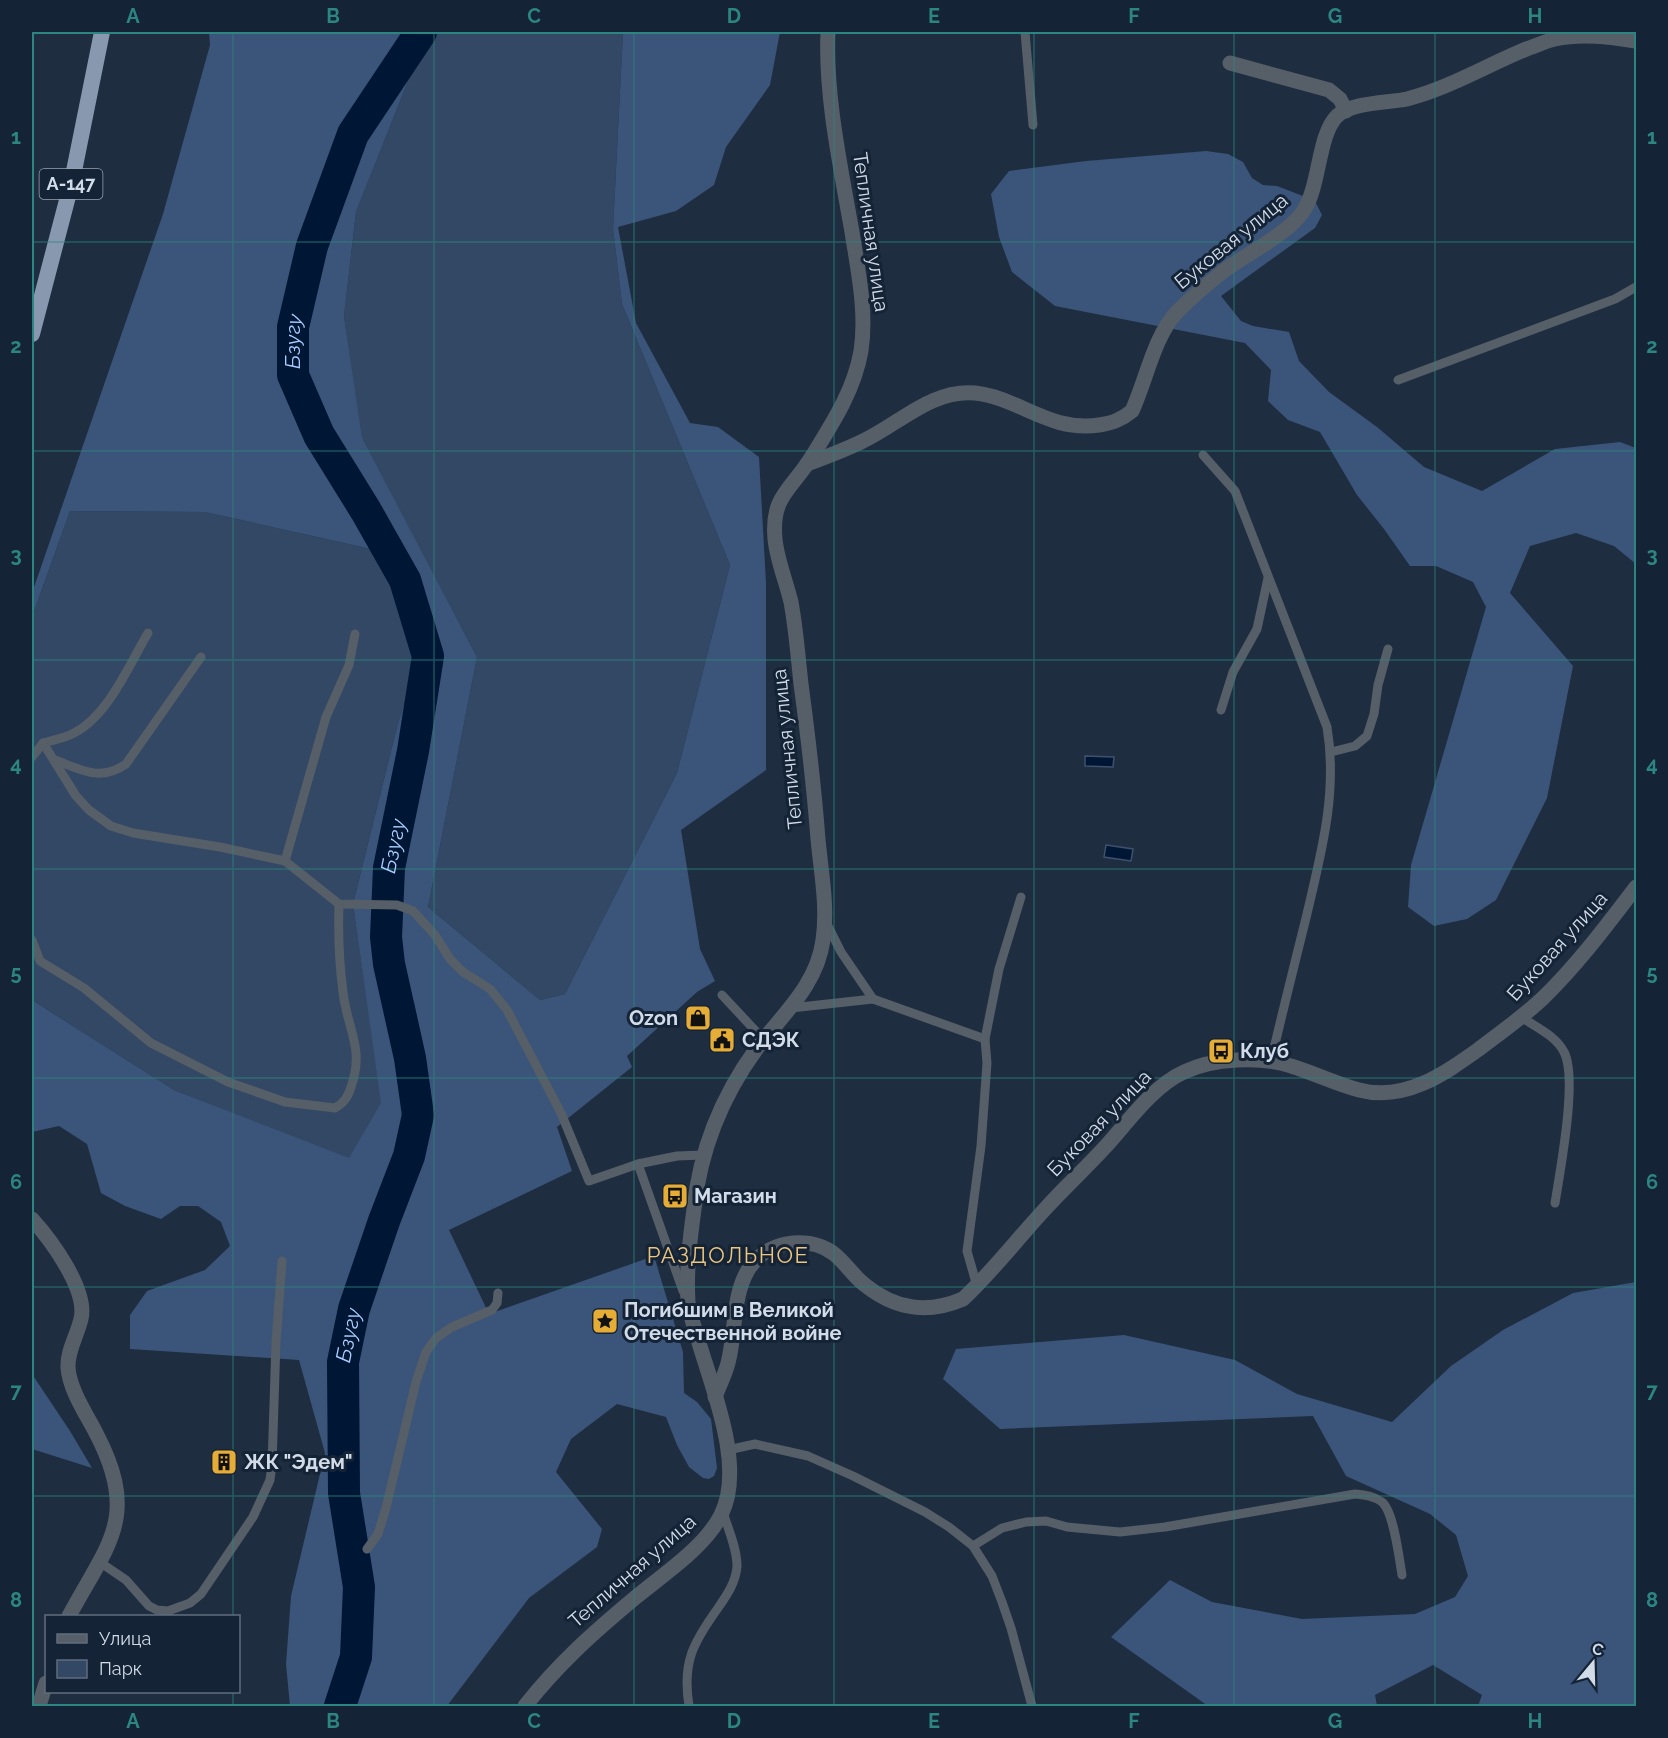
<svg xmlns="http://www.w3.org/2000/svg" width="1668" height="1738" font-family="Raleway,sans-serif">
<style>
.green{fill:#324865}
.forest{fill:#3a5579}
.water{fill:#001635;stroke:#3f516b;stroke-width:1.5}
.lines{fill:none;stroke-linecap:round;stroke-linejoin:round}
.river{stroke:#001635;stroke-width:32}
.service{stroke:#565e68;stroke-width:9}
.minor{stroke:#565e68;stroke-width:15}
.tertiary{stroke:#565e68;stroke-width:15}
.trunk{stroke:#8898af;stroke-width:16}
.grid{fill:none;stroke:#2c8580;stroke-width:1.5;stroke-opacity:0.55}
.labels{text-anchor:middle;stroke-width:6;stroke-linejoin:round;paint-order:stroke}
.shield{fill:#142336;stroke:#99a4b3;stroke-width:1.5}
.shield-label{font-size:18px;font-weight:bold;fill:#d2dce9}
.street-label{font-size:20px;fill:#d2dce9;stroke:#142336}
.poi-label{font-size:20px;font-weight:bold;fill:#d2dce9;stroke:#142336;text-anchor:start}
.water-label{font-size:21px;font-style:italic;fill:#aaceff;stroke:#142336}
.quarter-label{font-size:22px;letter-spacing:1.5px;fill:#ecc57e;stroke:#142336}
.neatline{fill:none;stroke:#2c8580;stroke-width:2}
.grid-label{font-size:20px;text-anchor:middle;font-weight:bold;fill:#2c8580}
</style>
<rect width="100%" height="100%" fill="#1e2d40"/>
<g class="green">
<path d="M 436,32 L 623,32 L 613,229 L 622,304 L 730,565 L 677,773 L 565,994 L 540,1000 L 428,907 L 477,657 L 361,438 L 344,316 L 356,212 L 416,61 Z"/>
<path d="M 70,511 L 205,512 L 389,553 L 428,628 L 397,727 L 353,904 L 382,1103 L 350,1159 L 174,1090 L 32,1000 L 32,617 Z"/>
</g>
<g class="forest">
<path d="M 209,32 L 419,32 L 416,61 L 356,212 L 344,316 L 362,438 L 477,657 L 428,907 L 540,1000 L 565,994 L 677,773 L 730,565 L 622,304 L 613,229 L 623,32 L 780,32 L 770,85 L 726,147 L 714,185 L 676,211 L 618,227 L 636,323 L 690,423 L 718,427 L 759,457 L 766,583 L 766,770 L 681,830 L 700,949 L 715,981 L 697,992 L 627,1056 L 632,1067 L 557,1127 L 572,1171 L 449,1230 L 489,1314 L 654,1256 L 683,1352 L 684,1393 L 697,1402 L 711,1419 L 717,1468 L 714,1476 L 709,1479 L 703,1478 L 689,1467 L 677,1445 L 666,1417 L 617,1404 L 571,1439 L 556,1472 L 602,1529 L 597,1547 L 529,1598 L 447,1706 L 290,1706 L 286,1664 L 291,1596 L 325,1453 L 299,1360 L 130,1349 L 130,1315 L 147,1291 L 205,1270 L 230,1246 L 221,1222 L 198,1206 L 180,1206 L 161,1219 L 125,1206 L 101,1193 L 87,1144 L 59,1126 L 32,1132 L 32,1000 L 174,1090 L 349,1158 L 381,1103 L 353,904 L 397,727 L 428,628 L 389,553 L 205,512 L 70,511 L 32,617 L 32,593 L 163,214 L 210,45 Z"/>
<path d="M 1206,151 L 1228,154 L 1243,162 L 1252,178 L 1263,185 L 1277,186 L 1303,196 L 1316,203 L 1322,215 L 1315,228 L 1221,296 L 1241,321 L 1253,326 L 1289,332 L 1299,361 L 1329,392 L 1377,427 L 1424,467 L 1482,491 L 1555,449 L 1620,442 L 1636,448 L 1636,564 L 1614,546 L 1576,533 L 1530,546 L 1510,593 L 1573,666 L 1547,798 L 1496,900 L 1467,919 L 1434,926 L 1408,907 L 1411,865 L 1486,607 L 1473,582 L 1436,566 L 1410,566 L 1384,529 L 1357,495 L 1320,432 L 1288,420 L 1268,401 L 1271,370 L 1245,343 L 1055,306 L 1012,272 L 999,237 L 991,194 L 1009,171 L 1086,161 Z"/>
<path d="M 1636,1282 L 1636,1706 L 1478,1706 L 1482,1695 L 1433,1665 L 1375,1695 L 1377,1706 L 1208,1706 L 1111,1637 L 1170,1580 L 1212,1602 L 1302,1619 L 1415,1614 L 1455,1597 L 1468,1576 L 1456,1535 L 1430,1514 L 1346,1476 L 1313,1416 L 1000,1429 L 943,1379 L 956,1349 L 1124,1335 L 1235,1360 L 1297,1394 L 1392,1422 L 1451,1366 L 1503,1330 L 1573,1293 Z"/>
<path d="M 32,1374 L 70,1431 L 92,1468 L 32,1449 Z"/>
</g>
<g class="water">
<path d="M 1085,756 L 1114,757 L 1113,767 L 1085,766 Z"/>
<path d="M 1106,845 L 1133,849 L 1131,861 L 1104,857 Z"/>
</g>
<g class="lines">
<path class="river" id="s1" d="M 340,1706 L 356,1657 L 359,1587 L 344,1493 L 343,1362 L 354,1309 L 384,1221 L 409,1156 L 418,1115 L 410,1058 L 389,964 L 386,937 L 389,868 L 413,751 L 428,656 L 405,580 L 366,511 L 319,435 L 293,375 L 293,327 L 312,246 L 353,134 L 421,32"/>
<g class="service">
<path d="M 1025,32 L 1033,125"/>
<path d="M 1398,380 L 1615,299 L 1636,287"/>
<path d="M 1203,455 L 1235,491 L 1327,727 C 1338,793 1321,854 1306,918 C 1294,966 1282,1014 1271,1061"/>
<path d="M 148,633 C 129,665 108,716 74,733 C 65,738 53,740 43,743 L 76,796 L 89,810 L 111,826 L 133,833 L 220,847 L 285,861 L 339,904 L 397,905 L 413,911 L 435,935 L 450,959 L 463,972 L 490,989 L 507,1010 L 561,1113 L 589,1181 L 638,1164 L 683,1291"/>
<path d="M 1221,710 L 1233,672 L 1257,629 L 1268,578"/>
<path d="M 1331,752 L 1355,746 L 1367,736 L 1374,714 L 1378,685 L 1388,649"/>
<path d="M 32,757 L 43,743"/>
<path d="M 55,760 C 82,770 100,782 126,764 L 201,657"/>
<path d="M 285,861 L 326,717 L 349,665 L 355,634"/>
<path d="M 826,922 L 841,952 L 873,999"/>
<path d="M 32,940 L 40,961 L 84,988 L 151,1043 L 228,1082 L 285,1102 L 335,1108 C 344,1103 348,1097 351,1087 C 365,1048 347,1029 343,992 C 339,962 338,934 339,904"/>
<path d="M 722,995 L 764,1040"/>
<path d="M 791,1008 L 873,999 L 985,1039"/>
<path d="M 1521,1017 C 1536,1027 1556,1036 1564,1052 C 1578,1078 1560,1171 1555,1203"/>
<path d="M 638,1164 L 677,1156 L 703,1155"/>
<path d="M 977,1286 L 967,1251 L 981,1146 L 987,1063 L 985,1039 L 999,969 L 1021,897"/>
<path d="M 728,1450 L 755,1444 L 808,1456 L 853,1476 L 925,1512 L 949,1527 L 973,1546 L 992,1576 L 1002,1602 L 1011,1628 L 1032,1706"/>
<path d="M 973,1546 L 1002,1528 L 1026,1522 L 1046,1521 L 1067,1527 L 1120,1532 L 1165,1527 L 1355,1494 C 1365,1495 1374,1496 1382,1502 C 1394,1512 1399,1558 1402,1575"/>
<path d="M 367,1549 L 378,1534 L 386,1508 L 416,1382 L 426,1352 L 436,1338 L 452,1327 L 492,1310 L 497,1303 L 498,1293"/>
<path d="M 101,1563 L 126,1580 L 149,1606 L 157,1610 L 168,1611 L 190,1603 L 201,1594 L 253,1517 L 270,1480 L 272,1465 L 276,1342 L 282,1261"/>
<path d="M 689,1706 C 682,1662 693,1643 718,1608 C 727,1595 736,1582 737,1566 C 737,1548 728,1529 723,1512"/>
</g>
<g class="minor">
<path d="M 1230,63 L 1329,90 L 1340,99 L 1346,111"/>
<path d="M 807,464 C 826,457 845,450 863,441 C 899,424 932,389 975,393 C 1020,398 1048,432 1099,425 C 1112,423 1121,420 1132,411 C 1146,381 1154,336 1177,312 C 1190,299 1206,285 1221,273 C 1244,255 1289,234 1304,210 C 1320,185 1318,135 1337,116 C 1352,102 1388,103 1407,99 C 1450,88 1489,64 1529,48 C 1538,45 1546,41 1555,39 C 1582,33 1610,37 1636,41"/>
<path d="M 32,1219 C 51,1240 88,1290 81,1319 C 77,1336 67,1351 68,1368 C 70,1391 87,1415 97,1435 C 140,1518 107,1545 69,1616"/>
<path d="M 715,1397 C 719,1386 725,1375 728,1363 C 736,1333 732,1297 748,1270 C 765,1242 806,1234 833,1253 C 845,1262 853,1276 865,1285 C 896,1310 928,1314 963,1299 C 993,1271 1018,1238 1046,1208 C 1065,1187 1086,1168 1106,1146 C 1128,1122 1153,1086 1184,1072 C 1213,1058 1261,1056 1291,1066 C 1314,1073 1336,1084 1359,1090 C 1405,1102 1444,1074 1479,1049 C 1501,1032 1523,1017 1543,998 C 1578,964 1607,925 1636,887"/>
<path d="M 39,1706 L 46,1683"/>
</g>
<path class="tertiary" d="M 525,1706 C 559,1663 594,1632 636,1597 C 664,1574 705,1547 721,1515 C 746,1466 711,1386 697,1336 C 694,1325 689,1313 688,1301 C 686,1271 690,1239 694,1209 C 700,1150 722,1096 757,1048 C 783,1014 817,985 823,940 C 828,907 821,872 818,839 C 814,787 808,736 801,684 C 798,657 796,629 791,602 C 786,581 777,560 775,539 C 771,496 791,490 811,458 C 832,424 854,391 861,351 C 867,312 858,271 852,232 C 841,169 825,96 828,32"/>
<path class="trunk" d="M 32,334 L 72,181 L 102,32"/>
</g>
<path class="grid" d="M 233,32 L 233,1616M 434,32 L 434,1706M 634,32 L 634,1706M 834,32 L 834,1706M 1034,32 L 1034,1706M 1234,32 L 1234,1706M 1435,32 L 1435,1706M 32,242 L 1636,242M 32,451 L 1636,451M 32,660 L 1636,660M 32,869 L 1636,869M 32,1078 L 1636,1078M 32,1287 L 1636,1287M 32,1496 L 1636,1496M 233,1692 L 233,1706"/>
<defs>
<symbol id="shop-square" viewBox="-11 -11 22 22"><rect x="-9" y="-9" width="18" height="18" rx="4" fill="#e5ad36" stroke="#142336"/><path d="M-5-2.5h2.3a2.7 3.5 0 0 1 5.4 0H5L5.5 6h-11ZM-1.5-2.5h3a1.5 2.3 0 0 0-3 0Z" fill="#111"/></symbol>
<symbol id="civic-square" viewBox="-11 -11 22 22"><rect x="-9" y="-9" width="18" height="18" rx="4" fill="#e5ad36" stroke="#142336"/><path d="M-.6-6.5H3V-4.5H.6V-3L4-1V1h2V6H-6V1h2V-1L-.6-3ZM-1.2 2.5V6h2.4V2.5Z" fill="#111"/></symbol>
<symbol id="bus-square" viewBox="-11 -11 22 22"><rect x="-9" y="-9" width="18" height="18" rx="4" fill="#e5ad36" stroke="#142336"/><path d="M-5-6H5V4H4V6H2V4H-2V6H-4V4H-5ZM-3.5-4V0h7V-4ZM-3.5 1.2v1.5H-2V1.2ZM2 1.2v1.5H3.5V1.2Z" fill="#111"/></symbol>
<symbol id="sight-square" viewBox="-11 -11 22 22"><rect x="-9" y="-9" width="18" height="18" rx="4" fill="#e5ad36" stroke="#142336"/><path d="M0-6L1.8-2.2L6-1.7L2.9 1.2L3.7 5.4L0 3.3L-3.7 5.4L-2.9 1.2L-6-1.7L-1.8-2.2Z" fill="#111"/></symbol>
<symbol id="building-square" viewBox="-11 -11 22 22"><rect x="-9" y="-9" width="18" height="18" rx="4" fill="#e5ad36" stroke="#142336"/><path d="M-4-6H4V6H1V3H-1V6H-4ZM-2.5-4.3h1.7v1.8h-1.7ZM.8-4.3h1.7v1.8H.8ZM-2.5-1h1.7V.8h-1.7ZM.8-1h1.7V.8H.8Z" fill="#111"/></symbol>
</defs>
<g fill-rule="evenodd">
<use href="#shop-square" x="683" y="1003" width="30" height="30"/>
<use href="#civic-square" x="707" y="1025" width="30" height="30"/>
<use href="#bus-square" x="1206" y="1036" width="30" height="30"/>
<use href="#bus-square" x="660" y="1181" width="30" height="30"/>
<use href="#sight-square" x="590" y="1306" width="30" height="30"/>
<use href="#building-square" x="209" y="1447" width="30" height="30"/>
</g>
<g class="labels">
<rect class="shield" x="39.5" y="169" width="63" height="30" rx="4.5"/>
<g class="shield-label">
<text x="71" y="190">А-147</text>
</g>
<g class="street-label">
<text transform="translate(871 232) rotate(82)" y="7">Тепличная улица</text>
<text transform="translate(1231 241) rotate(-39)" y="7">Буковая улица</text>
<text transform="translate(787 749) rotate(-96)" y="7">Тепличная улица</text>
<text transform="translate(1557 946) rotate(-48)" y="7">Буковая улица</text>
<text transform="translate(1099 1123) rotate(-46)" y="7">Буковая улица</text>
<text transform="translate(632 1571) rotate(-41)" y="7">Тепличная улица</text>
</g>
<g class="poi-label">
<text x="678" y="1025" text-anchor="end">Ozon</text>
<text x="742" y="1047">СДЭК</text>
<text x="1240" y="1058">Клуб</text>
<text x="694" y="1203">Магазин</text>
<text x="624" y="1317">Погибшим в Великой<tspan x="624" dy="23">Отечественной войне</tspan></text>
<text x="244" y="1469">ЖК "Эдем"</text>
</g>
<g class="water-label">
<text dy="7" stroke="none"><textPath href="#s1" startOffset="1419">Бзугу</textPath></text>
<text dy="7" stroke="none"><textPath href="#s1" startOffset="879">Бзугу</textPath></text>
<text dy="7" stroke="none"><textPath href="#s1" startOffset="375">Бзугу</textPath></text>
</g>
<g class="quarter-label">
<text x="728" y="1263">РАЗДОЛЬНОЕ</text>
</g>
</g>
<rect width="1668" height="1738" fill="none" stroke="#142336" stroke-width="66"/>
<rect x="45" y="1615" width="195" height="78" fill="#142336" stroke="#606d7e" stroke-width="1.5"/>
<rect x="57" y="1634" width="30" height="9" fill="#565e68" stroke="#606d7e" stroke-width="1.5"/>
<text x="99" y="1645" font-size="18" fill="#d2dce9">Улица</text>
<rect x="57" y="1660" width="30" height="18" fill="#324865" stroke="#606d7e" stroke-width="1.5"/>
<text x="99" y="1675" font-size="18" fill="#d2dce9">Парк</text>
<g transform="translate(1593 1663) rotate(19)" stroke="#142336" stroke-width="4.5" paint-order="stroke">
<path d="M0-4.5L10 22L0 15L-10 22Z" fill="#d2dce9"/>
<text y="-9" font-size="16" font-weight="bold" text-anchor="middle" fill="#d2dce9">С</text>
</g>
<rect x="33" y="33" width="1602" height="1672" class="neatline"/>
<g class="grid-label">
<text x="133" y="23">A</text>
<text x="333" y="23">B</text>
<text x="534" y="23">C</text>
<text x="734" y="23">D</text>
<text x="934" y="23">E</text>
<text x="1134" y="23">F</text>
<text x="1335" y="23">G</text>
<text x="1535" y="23">H</text>
<text x="16" y="144">1</text>
<text x="1652" y="144">1</text>
<text x="16" y="353">2</text>
<text x="1652" y="353">2</text>
<text x="16" y="562">3</text>
<text x="1652" y="562">3</text>
<text x="16" y="771">4</text>
<text x="1652" y="771">4</text>
<text x="16" y="980">5</text>
<text x="1652" y="980">5</text>
<text x="16" y="1189">6</text>
<text x="1652" y="1189">6</text>
<text x="16" y="1398">7</text>
<text x="1652" y="1398">7</text>
<text x="16" y="1607">8</text>
<text x="1652" y="1607">8</text>
<text x="133" y="1728">A</text>
<text x="333" y="1728">B</text>
<text x="534" y="1728">C</text>
<text x="734" y="1728">D</text>
<text x="934" y="1728">E</text>
<text x="1134" y="1728">F</text>
<text x="1335" y="1728">G</text>
<text x="1535" y="1728">H</text>
</g>
</svg>
